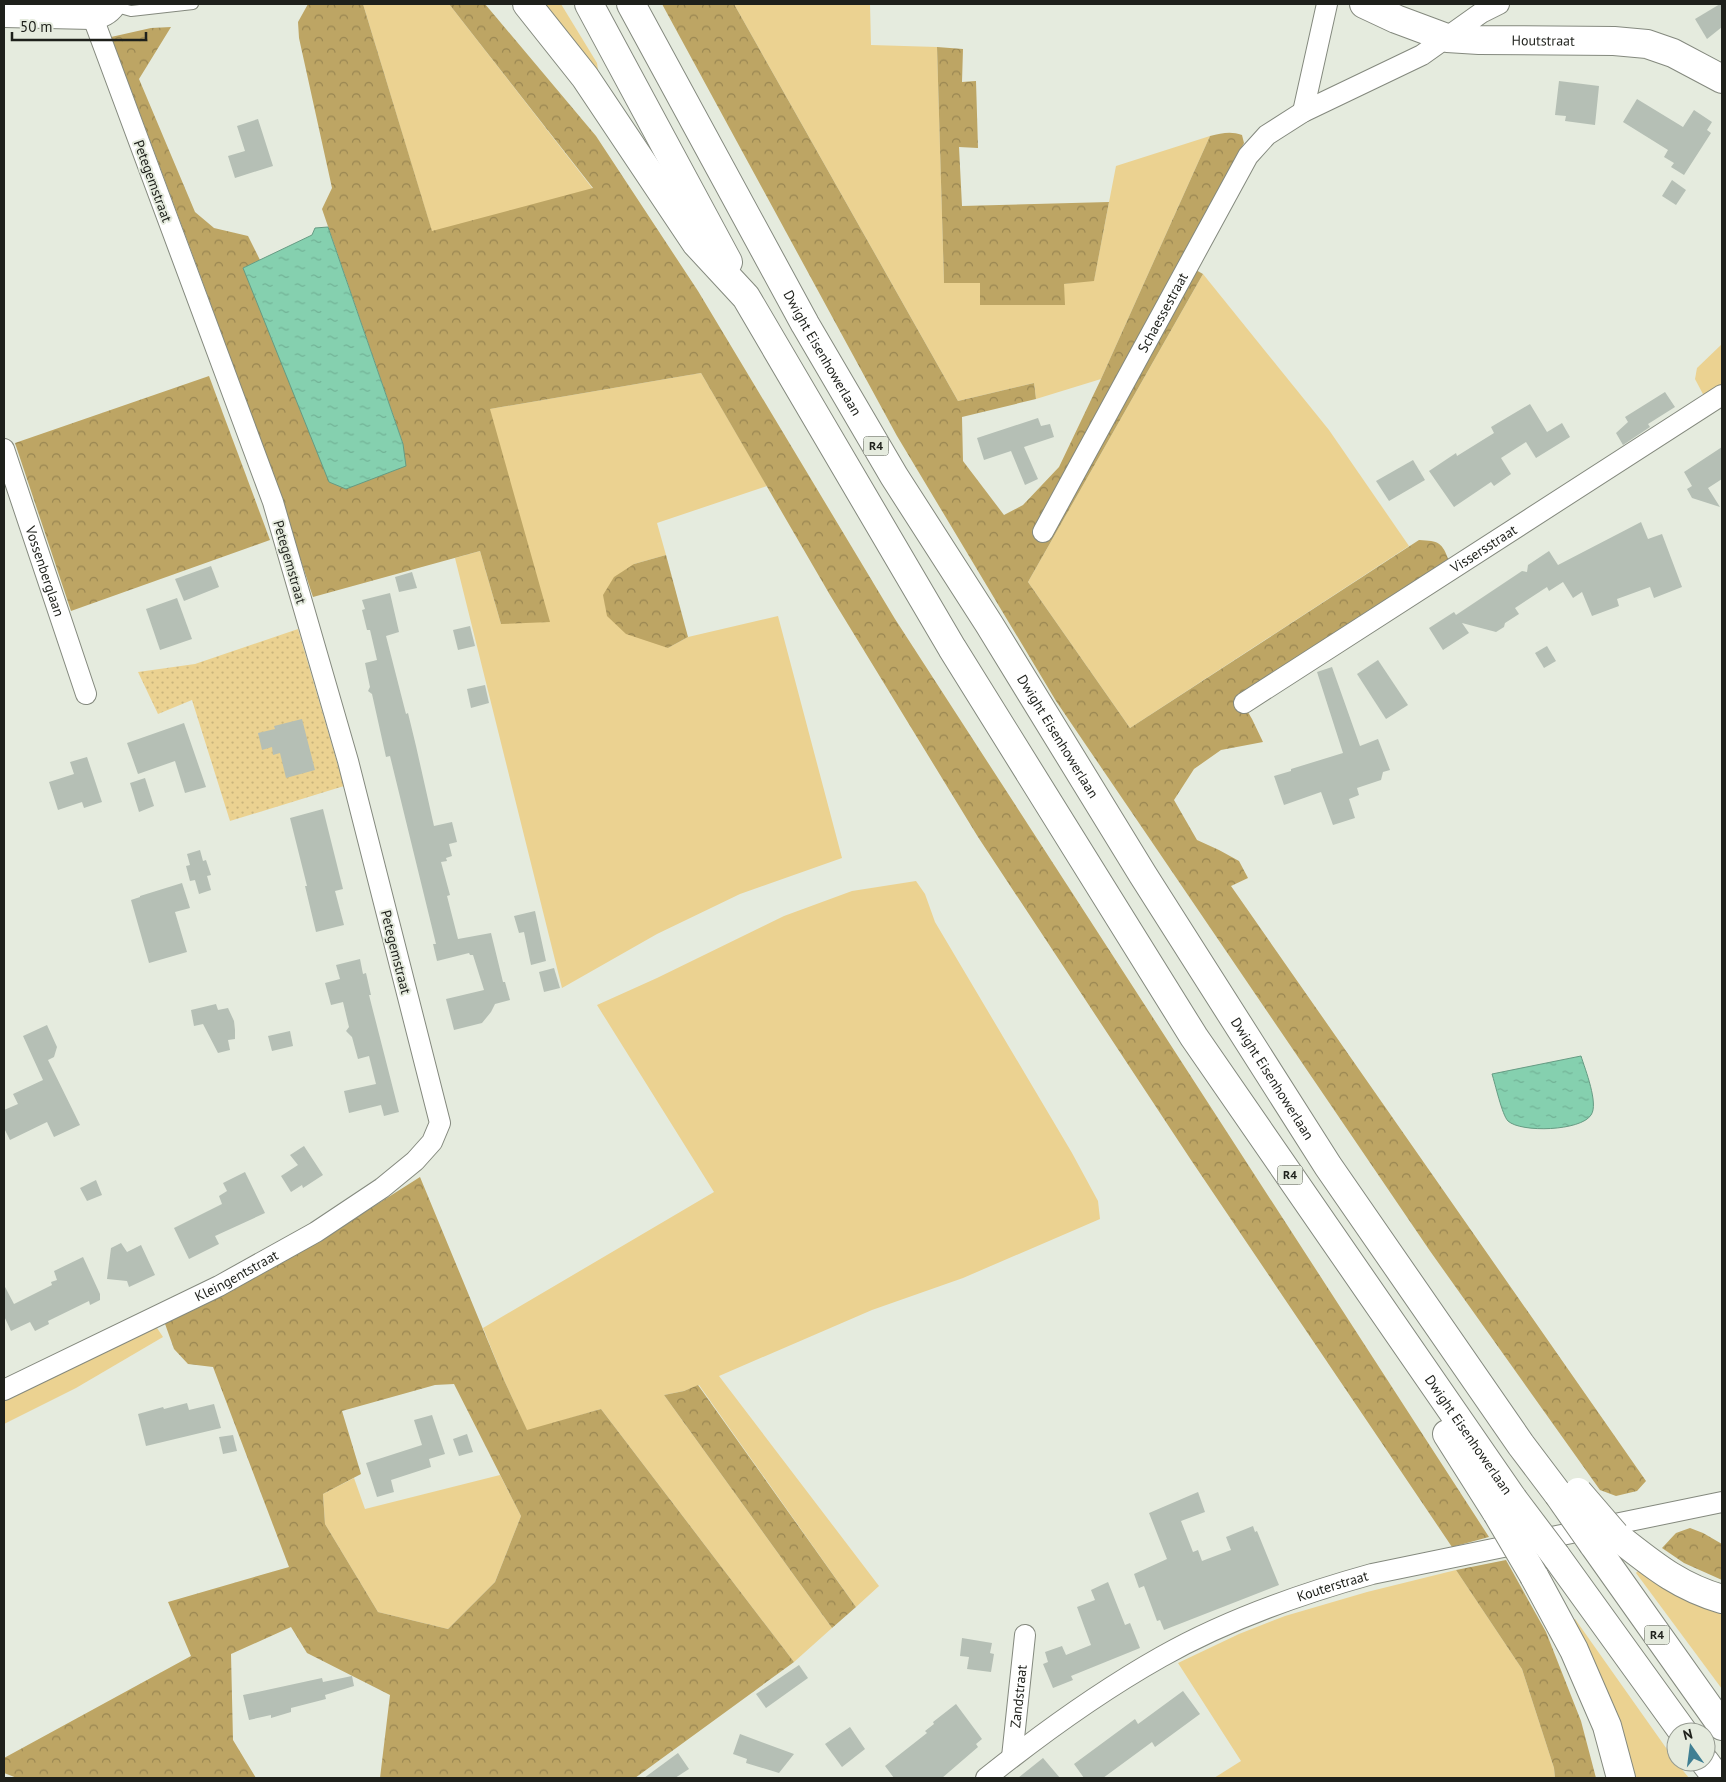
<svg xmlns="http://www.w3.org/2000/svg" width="1726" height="1782" font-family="'PT Sans',sans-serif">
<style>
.grass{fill:#ebd291}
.forest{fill:url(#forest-crowns);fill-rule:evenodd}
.garden{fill:url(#garden-dots)}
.water{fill:url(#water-ripples);stroke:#669b83}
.building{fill:#b5bfb5}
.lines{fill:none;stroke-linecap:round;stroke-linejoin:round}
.lane-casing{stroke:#84897e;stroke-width:12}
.street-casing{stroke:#84897e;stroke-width:22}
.secondary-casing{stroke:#84897e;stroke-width:30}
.highway-casing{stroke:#84897e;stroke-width:30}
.lane{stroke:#fff;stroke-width:10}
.street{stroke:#fff;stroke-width:20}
.secondary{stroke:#fff;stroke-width:28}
.highway{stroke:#fff;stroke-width:28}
.highway-bridge-casing{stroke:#84897e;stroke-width:30;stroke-linecap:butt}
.highway-bridge{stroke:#fff;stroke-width:28}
.labels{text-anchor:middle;stroke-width:4;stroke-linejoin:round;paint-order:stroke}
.shield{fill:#e5ebde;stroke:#5a5d56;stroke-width:1}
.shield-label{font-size:12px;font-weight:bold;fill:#1e201b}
.street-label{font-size:14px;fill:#1e201b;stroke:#e5ebde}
</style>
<defs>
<pattern id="forest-crowns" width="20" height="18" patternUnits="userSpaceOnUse" patternTransform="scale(1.25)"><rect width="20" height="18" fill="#bda564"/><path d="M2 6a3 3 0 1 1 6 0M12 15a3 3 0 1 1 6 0" fill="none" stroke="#998652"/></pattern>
<pattern id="garden-dots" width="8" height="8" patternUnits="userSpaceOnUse" patternTransform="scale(1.25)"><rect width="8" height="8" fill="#ebd291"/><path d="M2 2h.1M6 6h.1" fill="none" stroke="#c9b47c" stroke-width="1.8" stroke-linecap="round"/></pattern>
<pattern id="water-ripples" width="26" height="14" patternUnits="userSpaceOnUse" patternTransform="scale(1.25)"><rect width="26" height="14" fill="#85d0af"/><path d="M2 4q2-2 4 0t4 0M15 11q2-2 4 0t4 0" fill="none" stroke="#72b296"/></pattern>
</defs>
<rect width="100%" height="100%" fill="#e5ebde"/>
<g class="grass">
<path d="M 363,4 L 449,4 L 593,189 L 432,232 Z"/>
<path d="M 536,4 L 561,4 L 597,63 L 598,70 L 592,73 Z"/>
<path d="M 734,4 L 870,4 L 871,45 L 937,47 L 944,282 L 980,283 L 980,305 L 1063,284 L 1094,280 L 1116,166 L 1210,136 L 1101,379 L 1036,399 L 1034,383 L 958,401 Z"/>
<path d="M 1203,274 L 1329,430 L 1409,546 L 1130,728 L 1028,582 Z"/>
<path d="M 1722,344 L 1722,384 L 1704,396 L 1695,379 L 1697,368 Z"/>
<path d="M 701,373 L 767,486 L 657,523 L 666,555 L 634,564 L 668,648 L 688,637 L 778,616 L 842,858 L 740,894 L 657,934 L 562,988 L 455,558 L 480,551 L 501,624 L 490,409 Z"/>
<path d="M 916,881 L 925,894 L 935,922 L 1072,1153 L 1098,1201 L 1100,1219 L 963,1278 L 872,1310 L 719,1376 L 879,1586 L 856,1607 L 699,1385 L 684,1391 L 664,1395 L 832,1628 L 794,1662 L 601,1409 L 527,1431 L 504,1380 L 483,1328 L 714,1192 L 597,1005 L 657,978 L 784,916 L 852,891 Z"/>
<path d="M 147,1326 L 157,1328 L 163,1337 L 76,1388 L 4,1424 L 4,1396 Z"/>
<path d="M 500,1475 L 521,1516 L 495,1582 L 448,1629 L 378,1612 L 325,1524 L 323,1494 L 354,1478 L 365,1509 Z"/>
<path d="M 1641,1567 L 1722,1610 L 1722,1689 L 1636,1573 Z"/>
<path d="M 1456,1570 L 1522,1669 L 1554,1768 L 1555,1778 L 1214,1778 L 1241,1761 L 1178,1663 L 1239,1634 L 1285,1616 L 1367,1592 Z"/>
<path d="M 1575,1619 L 1676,1762 L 1689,1778 L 1630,1778 L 1571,1620 Z"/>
</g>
<g class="forest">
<path d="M 308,4 L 363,4 L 432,231 L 593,188 L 449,4 L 485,4 L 596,136 L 698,291 L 895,619 L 1489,1537 L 1452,1547 L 1191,1160 L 978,837 L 830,595 L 701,373 L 490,409 L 550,622 L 501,624 L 480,551 L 313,597 C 251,408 181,223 111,37 L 151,28 L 171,27 L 139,79 L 195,212 L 214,228 L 248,236 L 260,260 L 243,268 L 403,444 L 322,209 L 332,188 L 299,38 L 298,22 Z"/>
<path d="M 662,4 L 734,4 L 958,401 L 1034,383 L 1036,399 L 962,417 L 963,461 L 1004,515 L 1023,505 L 1059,467 L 1101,379 L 1210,136 C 1222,133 1231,131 1242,135 L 1244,143 L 1180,261 L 1203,274 L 1028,582 L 1130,728 L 1419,540 C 1439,541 1442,542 1449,561 L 1239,697 L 1252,719 L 1263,742 L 1221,750 L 1194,769 L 1174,800 L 1197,840 L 1219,850 L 1239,861 L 1248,878 L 1231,886 L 1646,1481 L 1637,1491 L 1616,1496 L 1600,1490 L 1430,1251 L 1056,701 L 897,436 Z"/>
<path d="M 937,47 L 963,49 L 962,82 L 976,81 L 978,148 L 959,147 L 962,206 L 1109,202 L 1094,281 L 1064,284 L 1065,305 L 980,305 L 980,283 L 944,283 Z"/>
<path d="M 209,376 L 270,540 L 71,611 L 15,443 Z"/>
<path d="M 666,555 L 688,637 L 668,648 L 626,634 L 607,616 L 603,595 L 614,577 L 634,564 Z"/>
<path d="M 420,1177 L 504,1380 L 527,1430 L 601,1409 L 794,1662 L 635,1778 L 380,1778 L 390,1695 L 307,1653 L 291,1627 L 231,1654 L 233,1740 L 256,1778 L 17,1778 L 4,1773 L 4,1758 L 191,1656 L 168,1602 L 289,1567 L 213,1367 L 188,1364 L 174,1349 L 164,1321 L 319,1241 ZM 454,1384 L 521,1516 L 495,1582 L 448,1629 L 378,1612 L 325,1524 L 323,1494 L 361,1474 L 342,1411 L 435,1385 Z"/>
<path d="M 698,1385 L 856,1607 L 832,1628 L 664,1395 L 684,1391 Z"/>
<path d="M 1690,1528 L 1703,1533 L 1722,1544 L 1722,1580 L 1684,1563 L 1662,1548 L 1676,1533 Z"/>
<path d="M 1506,1560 L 1546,1632 L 1581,1721 L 1596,1778 L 1555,1778 L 1554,1768 L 1522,1669 L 1456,1570 Z"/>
</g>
<path class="garden" d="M 298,629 L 344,786 L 230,821 L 192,700 L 158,714 L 138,672 L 195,664 Z"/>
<g class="water">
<path d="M 328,227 L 403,444 L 406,466 L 346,489 L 329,482 L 243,268 L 312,235 L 315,228 Z"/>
<path d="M 1581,1056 C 1585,1069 1599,1104 1591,1115 C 1581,1131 1521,1133 1508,1121 C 1502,1115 1495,1083 1492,1074 Z"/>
</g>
<g class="building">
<path d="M 1720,4 L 1722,4 L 1722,27 L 1707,39 L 1695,19 Z"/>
<path d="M 1559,81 L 1599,86 L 1595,125 L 1565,121 L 1566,116 L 1555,115 Z"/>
<path d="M 1637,99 L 1683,127 L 1694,110 L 1712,122 L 1707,130 L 1711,133 L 1684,175 L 1671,167 L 1674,163 L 1664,157 L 1668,150 L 1623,122 Z"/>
<path d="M 258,119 L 273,166 L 235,178 L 228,156 L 245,151 L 237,126 Z"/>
<path d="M 1672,180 L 1686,190 L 1676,205 L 1662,196 Z"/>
<path d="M 1665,392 L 1675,407 L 1648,424 L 1650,427 L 1623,445 L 1616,433 L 1628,422 L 1625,417 Z"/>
<path d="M 1530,404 L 1547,432 L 1562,423 L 1570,437 L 1536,458 L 1526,442 L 1501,458 L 1511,474 L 1494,486 L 1491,482 L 1454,507 L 1429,471 L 1456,453 L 1457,456 L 1494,433 L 1491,427 Z"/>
<path d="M 1038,418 L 1041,426 L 1050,424 L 1054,437 L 1024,447 L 1038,479 L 1025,485 L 1011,451 L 984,460 L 977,438 Z"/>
<path d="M 1722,447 L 1722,479 L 1708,488 L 1720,507 L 1692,498 L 1687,489 L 1692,486 L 1684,472 Z"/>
<path d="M 1413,460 L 1425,480 L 1389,501 L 1376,481 Z"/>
<path d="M 1641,522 L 1648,539 L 1662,534 L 1682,587 L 1654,598 L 1650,587 L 1617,599 L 1619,606 L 1592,616 L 1582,592 L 1573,598 L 1563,582 L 1549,591 L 1547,587 L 1515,608 L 1519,614 L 1505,623 L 1504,627 L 1496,632 L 1462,623 L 1469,633 L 1443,650 L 1429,628 L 1454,612 L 1456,615 L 1522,571 L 1527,572 L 1528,565 L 1549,551 L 1558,565 Z"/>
<path d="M 211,566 L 219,587 L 184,601 L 175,579 Z"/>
<path d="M 412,572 L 417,588 L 399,592 L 395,577 Z"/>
<path d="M 390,593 L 399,632 L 386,636 L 406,714 L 408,713 L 416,746 L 434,826 L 452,822 L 457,842 L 449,844 L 452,856 L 446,858 L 447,861 L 441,862 L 450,895 L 447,896 L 458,939 L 491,933 L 503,982 L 505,982 L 510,1000 L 495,1004 L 491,1012 L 482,1023 L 454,1030 L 446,999 L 484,990 L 473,955 L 470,955 L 469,953 L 437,961 L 433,944 L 436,944 L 390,756 L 386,757 L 372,694 L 368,691 L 370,687 L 365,663 L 377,660 L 370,630 L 367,630 L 362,610 L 365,609 L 362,600 Z"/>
<path d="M 177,598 L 192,639 L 160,650 L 146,609 Z"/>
<path d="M 470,626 L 475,646 L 458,650 L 453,630 Z"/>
<path d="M 1547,646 L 1556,661 L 1544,668 L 1535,653 Z"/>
<path d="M 1378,660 L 1408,705 L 1386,719 L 1357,674 Z"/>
<path d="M 1332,667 L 1360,746 L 1378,739 L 1390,770 L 1383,772 L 1381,780 L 1357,788 L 1359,795 L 1349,799 L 1355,818 L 1333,825 L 1321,792 L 1284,805 L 1274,776 L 1291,771 L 1291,769 L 1343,753 L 1317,672 Z"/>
<path d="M 485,685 L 489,703 L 471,708 L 467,689 Z"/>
<path d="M 302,719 L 315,770 L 286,778 L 280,753 L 273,755 L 272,747 L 262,750 L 258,733 L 275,729 L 274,726 Z"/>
<path d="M 184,723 L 206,787 L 185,793 L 175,761 L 138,774 L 127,743 Z"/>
<path d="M 87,757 L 102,802 L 84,808 L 82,802 L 58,810 L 49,782 L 74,774 L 70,762 Z"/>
<path d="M 145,778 L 154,806 L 139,812 L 130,783 Z"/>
<path d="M 323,809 L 343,889 L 335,891 L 344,925 L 316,932 L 305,886 L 307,886 L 290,818 Z"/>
<path d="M 200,850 L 203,861 L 206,860 L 211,875 L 207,876 L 211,890 L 199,894 L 195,880 L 190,881 L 186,866 L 190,865 L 187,854 Z"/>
<path d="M 182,883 L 190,908 L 175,912 L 187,952 L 149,963 L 131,900 L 140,897 L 140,896 Z"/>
<path d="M 535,911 L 546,961 L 531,965 L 524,932 L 519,933 L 514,916 Z"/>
<path d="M 360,959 L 363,974 L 366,973 L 371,995 L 369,995 L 399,1112 L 384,1116 L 381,1105 L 349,1113 L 344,1091 L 376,1084 L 369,1056 L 358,1059 L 352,1037 L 346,1031 L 349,1027 L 343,1002 L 331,1005 L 325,983 L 340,979 L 336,965 Z"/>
<path d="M 554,968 L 560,988 L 544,992 L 539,972 Z"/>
<path d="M 216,1004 L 218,1010 L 228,1008 L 234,1021 L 235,1030 L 235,1039 L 228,1040 L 230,1050 L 218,1053 L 203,1024 L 194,1026 L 191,1010 Z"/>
<path d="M 47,1025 L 57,1047 L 54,1057 L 48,1060 L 80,1125 L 54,1137 L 47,1122 L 10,1140 L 4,1128 L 4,1110 L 18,1104 L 13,1094 L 43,1080 L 23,1036 Z"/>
<path d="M 290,1031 L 293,1046 L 272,1051 L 268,1036 Z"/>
<path d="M 304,1146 L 323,1175 L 303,1188 L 302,1185 L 291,1192 L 281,1176 L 298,1165 L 290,1155 Z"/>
<path d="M 245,1172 L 265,1213 L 215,1236 L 219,1244 L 189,1259 L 174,1228 L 222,1204 L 219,1196 L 227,1191 L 223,1183 Z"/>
<path d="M 96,1180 L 102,1195 L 87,1201 L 80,1188 Z"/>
<path d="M 121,1243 L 127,1252 L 141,1245 L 155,1275 L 129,1287 L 127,1281 L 107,1279 L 111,1248 Z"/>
<path d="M 83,1257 L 100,1294 L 100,1300 L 90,1305 L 89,1301 L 48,1321 L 49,1324 L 35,1331 L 30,1322 L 11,1331 L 4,1316 L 4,1285 L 14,1304 L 52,1285 L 51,1282 L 57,1280 L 54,1271 Z"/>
<path d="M 187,1403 L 189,1410 L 214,1404 L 221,1428 L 146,1446 L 138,1414 L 163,1407 L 164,1409 Z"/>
<path d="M 432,1415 L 445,1454 L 429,1459 L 431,1467 L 391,1480 L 394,1492 L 377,1497 L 366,1463 L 422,1445 L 414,1420 Z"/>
<path d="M 467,1434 L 473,1452 L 459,1456 L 453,1439 Z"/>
<path d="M 233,1435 L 237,1451 L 223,1454 L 219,1437 Z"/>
<path d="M 1198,1492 L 1205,1512 L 1181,1521 L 1193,1552 L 1198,1550 L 1202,1561 L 1231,1550 L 1226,1537 L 1253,1526 L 1255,1532 L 1257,1531 L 1279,1585 L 1164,1630 L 1160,1620 L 1157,1621 L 1144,1586 L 1139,1588 L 1134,1574 L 1167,1559 L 1149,1513 Z"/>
<path d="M 1108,1582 L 1125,1625 L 1130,1623 L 1140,1648 L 1071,1676 L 1073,1680 L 1053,1688 L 1043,1664 L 1048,1662 L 1045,1652 L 1062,1646 L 1066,1655 L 1091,1645 L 1077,1607 L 1095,1600 L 1091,1590 Z"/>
<path d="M 962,1638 L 992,1643 L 990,1653 L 994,1654 L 991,1672 L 967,1669 L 969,1657 L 960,1656 Z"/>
<path d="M 799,1665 L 808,1678 L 766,1708 L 756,1694 Z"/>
<path d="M 352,1676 L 354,1686 L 325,1695 L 326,1699 L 291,1708 L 291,1712 L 271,1718 L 271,1715 L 249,1720 L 243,1695 L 322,1678 L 323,1682 Z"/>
<path d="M 1183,1691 L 1200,1714 L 1155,1747 L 1152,1742 L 1103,1778 L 1084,1778 L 1074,1764 L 1135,1719 L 1138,1724 Z"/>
<path d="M 956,1704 L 982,1739 L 976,1744 L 978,1747 L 942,1778 L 894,1778 L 885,1766 L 927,1733 L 925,1731 L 934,1724 L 933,1722 Z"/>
<path d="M 850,1727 L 865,1749 L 842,1767 L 825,1744 Z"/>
<path d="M 740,1734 L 794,1754 L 779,1773 L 746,1763 L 747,1759 L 733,1754 Z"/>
<path d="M 678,1753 L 689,1769 L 675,1778 L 644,1778 Z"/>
<path d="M 1043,1758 L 1060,1778 L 1018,1778 Z"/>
</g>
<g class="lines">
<defs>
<path id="lane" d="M 113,6 L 131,11 L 193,4"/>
<g id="street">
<path d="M 1303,112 L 1327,4"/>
<path id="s1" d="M 4,449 L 86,694"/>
<path id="s2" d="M 1043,532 L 1248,156 L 1267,135 L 1303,112 L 1422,55 L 1481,13 L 1499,4"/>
<path id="s3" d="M 1244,703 L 1722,395"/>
<path id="s4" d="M 4,1390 L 219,1286 L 316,1232 L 382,1188 L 415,1161 L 432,1142 L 440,1123 L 348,761 L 273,502 L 92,15"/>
<path id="s5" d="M 1012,1757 L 1025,1635"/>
<path id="s6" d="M 986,1778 C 1041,1734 1099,1692 1161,1657 C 1226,1620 1300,1594 1372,1574 L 1722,1502"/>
</g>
<g id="secondary">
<path id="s7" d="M 1364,4 L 1396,19 L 1447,38 L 1479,40 L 1614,41 L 1647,44 L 1673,53 L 1722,79"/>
<path d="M 4,13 L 92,15 C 102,14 107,11 112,4"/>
</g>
<g id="highway">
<path id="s8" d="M 527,4 L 585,77 L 696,243 L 746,297 L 952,648 L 1194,1037 L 1513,1499"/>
<path d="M 589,4 L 728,262"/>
<path id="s9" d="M 631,4 L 805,324 L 894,476 L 989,624 L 1143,875 L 1328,1166 L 1521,1445 L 1558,1494"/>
<path d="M 1447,1434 L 1497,1513"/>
<path d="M 1615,1535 C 1651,1563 1677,1586 1722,1599"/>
<path d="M 1593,1544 L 1722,1726"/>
<path d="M 1556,1556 L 1683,1732"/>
<path d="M 1534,1576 L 1574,1650 L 1607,1726 L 1621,1778"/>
<path d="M 1705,1762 L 1717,1778"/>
</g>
</defs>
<use href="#lane" class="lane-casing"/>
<use href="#street" class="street-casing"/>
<use href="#secondary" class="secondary-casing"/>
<use href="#highway" class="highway-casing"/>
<use href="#lane" class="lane"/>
<use href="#street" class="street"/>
<use href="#secondary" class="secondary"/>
<use href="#highway" class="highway"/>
<defs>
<g id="highway-bridge">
<path d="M 1578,1492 L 1615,1535"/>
<path d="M 1558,1494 L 1593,1544"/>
<path d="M 1513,1499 L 1556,1556"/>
<path d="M 1497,1513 L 1534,1576"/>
</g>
</defs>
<use href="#highway-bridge" class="highway-bridge-casing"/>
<use href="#highway-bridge" class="highway-bridge"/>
</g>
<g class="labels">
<g class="shield">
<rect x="863.5" y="436.5" width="25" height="19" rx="4"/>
<rect x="1277.5" y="1165.5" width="25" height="19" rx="4"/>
<rect x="1644.5" y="1625.5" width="25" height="19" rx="4"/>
</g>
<g class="shield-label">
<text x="876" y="450">R4</text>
<text x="1290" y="1179">R4</text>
<text x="1657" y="1639">R4</text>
</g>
<g class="street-label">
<text dy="5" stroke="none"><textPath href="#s7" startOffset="186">Houtstraat</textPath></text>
<text transform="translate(153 181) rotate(70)" y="5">Petegemstraat</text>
<text dy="5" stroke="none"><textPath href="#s2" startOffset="250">Schaessestraat</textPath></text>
<text dy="5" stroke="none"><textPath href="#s9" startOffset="398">Dwight Eisenhowerlaan</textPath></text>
<text dy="5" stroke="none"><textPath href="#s3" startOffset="285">Vissersstraat</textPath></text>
<text transform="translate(290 562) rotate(74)" y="5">Petegemstraat</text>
<text dy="5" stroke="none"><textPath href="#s1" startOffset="129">Vossenberglaan</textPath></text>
<text dy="5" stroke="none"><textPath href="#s9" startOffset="848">Dwight Eisenhowerlaan</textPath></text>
<text transform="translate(396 952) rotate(76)" y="5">Petegemstraat</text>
<text dy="5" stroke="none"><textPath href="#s9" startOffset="1252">Dwight Eisenhowerlaan</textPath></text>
<text dy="5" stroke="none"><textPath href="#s4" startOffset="259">Kleingentstraat</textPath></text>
<text dy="5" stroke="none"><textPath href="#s8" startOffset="1715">Dwight Eisenhowerlaan</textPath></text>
<text dy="5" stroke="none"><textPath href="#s6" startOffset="399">Kouterstraat</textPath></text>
<text dy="5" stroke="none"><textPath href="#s5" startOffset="61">Zandstraat</textPath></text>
</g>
</g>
<rect width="1726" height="1782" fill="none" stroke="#1e201b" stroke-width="10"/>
<g transform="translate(1691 1747) rotate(346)"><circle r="24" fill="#e5ebde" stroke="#959a90"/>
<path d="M0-4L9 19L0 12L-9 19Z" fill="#3f7f93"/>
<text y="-8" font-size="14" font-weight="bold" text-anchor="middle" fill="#1e201b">N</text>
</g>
<path d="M12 32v8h134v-8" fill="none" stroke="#1e201b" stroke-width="2.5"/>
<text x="20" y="32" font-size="15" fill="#1e201b" stroke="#e5ebde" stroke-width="4" paint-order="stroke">50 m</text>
</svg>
